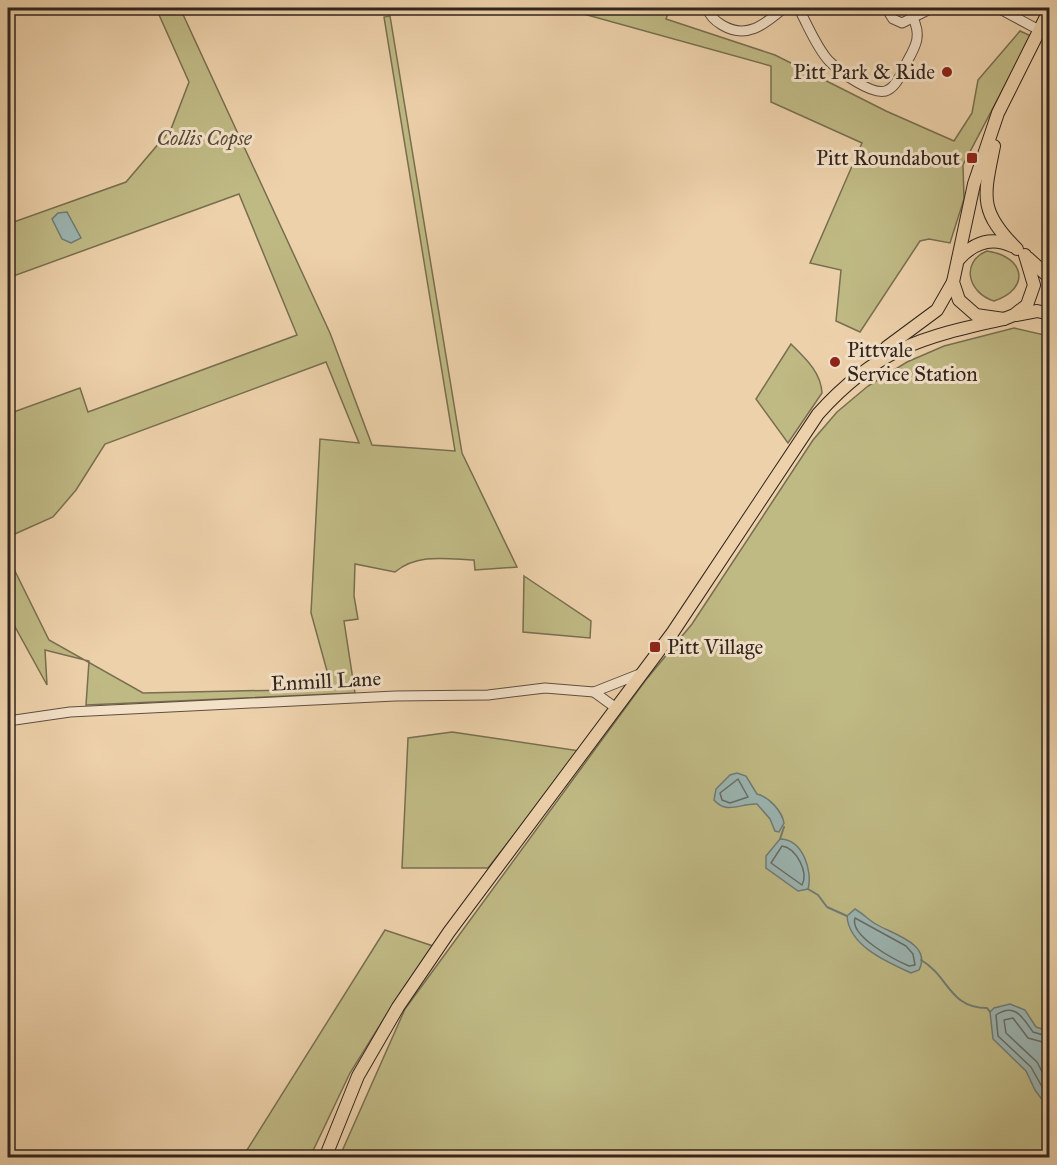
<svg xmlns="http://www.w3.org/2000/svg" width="1057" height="1165" font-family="'IM FELL Great Primer',serif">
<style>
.green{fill:#bfb984;stroke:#786e50;stroke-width:1.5}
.water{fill:#9bb5b2;stroke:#707b76;stroke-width:1.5}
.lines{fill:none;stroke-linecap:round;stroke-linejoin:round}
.shore{stroke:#666c68;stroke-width:1.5}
.stream{stroke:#707b76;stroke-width:2}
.minor-casing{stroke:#5f4f40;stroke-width:11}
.major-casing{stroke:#30241d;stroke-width:14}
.minor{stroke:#f3e1c8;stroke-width:9}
.major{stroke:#edd1aa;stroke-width:12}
.poi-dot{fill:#8f2418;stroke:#f3e1c8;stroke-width:2}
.labels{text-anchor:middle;stroke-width:6;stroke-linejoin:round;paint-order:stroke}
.poi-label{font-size:21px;fill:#30241d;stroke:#f3e1c8;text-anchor:end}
.park-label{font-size:21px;font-style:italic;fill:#544937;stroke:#f3e1c8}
.street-label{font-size:21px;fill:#30241d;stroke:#f3e1c8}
</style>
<rect width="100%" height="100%" fill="#edd1aa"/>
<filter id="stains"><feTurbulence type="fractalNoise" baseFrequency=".00333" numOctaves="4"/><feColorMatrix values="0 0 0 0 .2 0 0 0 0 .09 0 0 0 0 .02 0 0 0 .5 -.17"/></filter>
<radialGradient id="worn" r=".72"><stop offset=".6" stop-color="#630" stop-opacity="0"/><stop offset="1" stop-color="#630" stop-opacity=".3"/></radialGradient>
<g class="green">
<path d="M 156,8 L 180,8 L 330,333 L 372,445 L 455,451 L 384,17 L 390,16 L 462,453 L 517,567 L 475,570 L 474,560 C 447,559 418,553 395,572 L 355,564 L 354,596 L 358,619 L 344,621 L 355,693 L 86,705 L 89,661 L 45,650 L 47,685 L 8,614 L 8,557 L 49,640 L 143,693 L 332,689 L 311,613 L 320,439 L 359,443 L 326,362 L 105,444 L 76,490 L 53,517 L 8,537 L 8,414 L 80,388 L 88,412 L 297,335 L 239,194 L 8,278 L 8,224 L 126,182 L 171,129 L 189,82 Z"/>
<path d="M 562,8 L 670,8 L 666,19 L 775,55 L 886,111 L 954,141 L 972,113 L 978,80 L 1020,31 L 1031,36 L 963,165 L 964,199 L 950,243 L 929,239 L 920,241 L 860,332 L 836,321 L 841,270 L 810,263 L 862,143 L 771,102 L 771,66 Z"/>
<path d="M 987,251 C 1024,256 1032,288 994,301 C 968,293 960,262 987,251 Z"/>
<path d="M 1014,328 L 1049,336 L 1049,1157 L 339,1158 L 405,1009 L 645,681 L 692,624 L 813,440 L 837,412 L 868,386 L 907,362 L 944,346 Z"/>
<path d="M 791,344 C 805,358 821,372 822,393 L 788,443 L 756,399 Z"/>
<path d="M 524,576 L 591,621 L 590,638 L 523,632 Z"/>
<path d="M 452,732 L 580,751 L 488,868 L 402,868 L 408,738 Z"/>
<path d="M 385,930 L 433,946 L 393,1004 L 350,1073 L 310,1157 L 242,1158 Z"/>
</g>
<g class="water">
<path d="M 67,212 L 81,238 L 71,243 L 62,239 L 52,219 L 58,213 Z"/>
<path d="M 737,773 L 746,776 L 757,794 C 769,797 782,811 784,823 L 779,832 L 775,831 L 770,819 L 757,804 C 741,803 727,815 714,800 L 716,789 L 730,775 Z"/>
<path d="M 780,839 C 803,839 813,872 808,889 L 798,891 L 766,868 L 766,856 Z"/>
<path d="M 855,909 C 862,913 868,919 874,923 C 889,933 933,943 919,970 L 911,973 C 887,962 849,946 847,916 Z"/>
<path d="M 1010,1004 L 1025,1010 L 1036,1027 L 1049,1031 L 1049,1109 L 1035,1090 L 1026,1071 L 993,1039 L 990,1012 L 994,1008 Z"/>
</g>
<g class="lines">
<g class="shore">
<path d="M 738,779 L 748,797 L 730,803 L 722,800 L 720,793 Z"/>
<path d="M 782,846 C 796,848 809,872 802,885 L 771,863 Z"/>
<path d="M 855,918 L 906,946 L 913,954 L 915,965 L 909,966 C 895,960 849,936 855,918 Z"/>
<path d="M 1050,1037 L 1033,1032 C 1023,1018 1015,1002 996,1015 L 998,1036 L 1031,1067 L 1050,1101"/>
<path d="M 1050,1044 L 1028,1038 L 1013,1018 L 1004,1020 L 1006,1033 L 1037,1062 L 1050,1087"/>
</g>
<g class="stream">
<path d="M 780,839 L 784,827"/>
<path d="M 808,889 L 818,895 L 827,907 L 847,916"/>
<path d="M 921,960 C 949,976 949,1008 987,1008 L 990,1012"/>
</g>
<defs>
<g id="minor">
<path d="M 707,8 C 710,16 714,20 722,25 C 747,40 765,24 784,8"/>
<path d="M 801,8 L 801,13 C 809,28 817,48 829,61 C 839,71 874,98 888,90 C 898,85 903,69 908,60 C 917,44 921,35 913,18"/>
<path d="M 886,8 L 893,19 L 902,23 L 932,8"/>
<path d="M 998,8 L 1039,30"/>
<path d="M 594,692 L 616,708"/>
<path d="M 8,721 L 70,712 L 395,696 L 488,695 L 545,688 L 594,692 L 642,673"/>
</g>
<g id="major">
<path d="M 994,146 C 984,196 978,211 1017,249"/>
<path d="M 1025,255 L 1034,285 L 1027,305 L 1014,315 L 1004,319 L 976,315 L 959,300 L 953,282 L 974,184 L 998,113 L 1050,9"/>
<path d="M 1028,258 L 1050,278"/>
<path d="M 958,260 C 973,243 991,236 1012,246"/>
<path d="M 1016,315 L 1037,311 L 1050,314"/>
<path d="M 878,358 L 887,347 L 937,310 L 953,282"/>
<path d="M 325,1158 L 358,1076 L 398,1007 L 449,932 L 673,632 L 818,414 C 876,349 922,337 1004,319"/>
</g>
</defs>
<use href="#minor" class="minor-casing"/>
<use href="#major" class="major-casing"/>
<use href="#minor" class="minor"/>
<use href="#major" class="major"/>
</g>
<g class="poi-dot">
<circle cx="947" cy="72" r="6"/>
<rect x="966" y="152" width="12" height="12" rx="3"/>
<circle cx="835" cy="362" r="6"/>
<rect x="649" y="641" width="12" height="12" rx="3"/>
</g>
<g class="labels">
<g class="poi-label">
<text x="935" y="79">Pitt Park &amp; Ride</text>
<text x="960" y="165">Pitt Roundabout</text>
<text x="847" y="357" text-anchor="start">Pittvale<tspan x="847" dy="24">Service Station</tspan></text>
<text x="667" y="654" text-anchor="start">Pitt Village</text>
</g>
<g class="park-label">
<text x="204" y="145">Collis Copse</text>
</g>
<g class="street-label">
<text transform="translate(326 681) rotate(-3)" y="7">Enmill Lane</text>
</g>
</g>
<rect width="1057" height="1165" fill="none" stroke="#edd1aa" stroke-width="30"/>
<rect x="9" y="9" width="1039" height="1147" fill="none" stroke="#30241d" stroke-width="3"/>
<rect x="15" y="15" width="1027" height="1135" fill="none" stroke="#30241d" stroke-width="1.5"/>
<rect width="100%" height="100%" filter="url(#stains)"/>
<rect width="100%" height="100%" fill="url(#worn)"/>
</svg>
